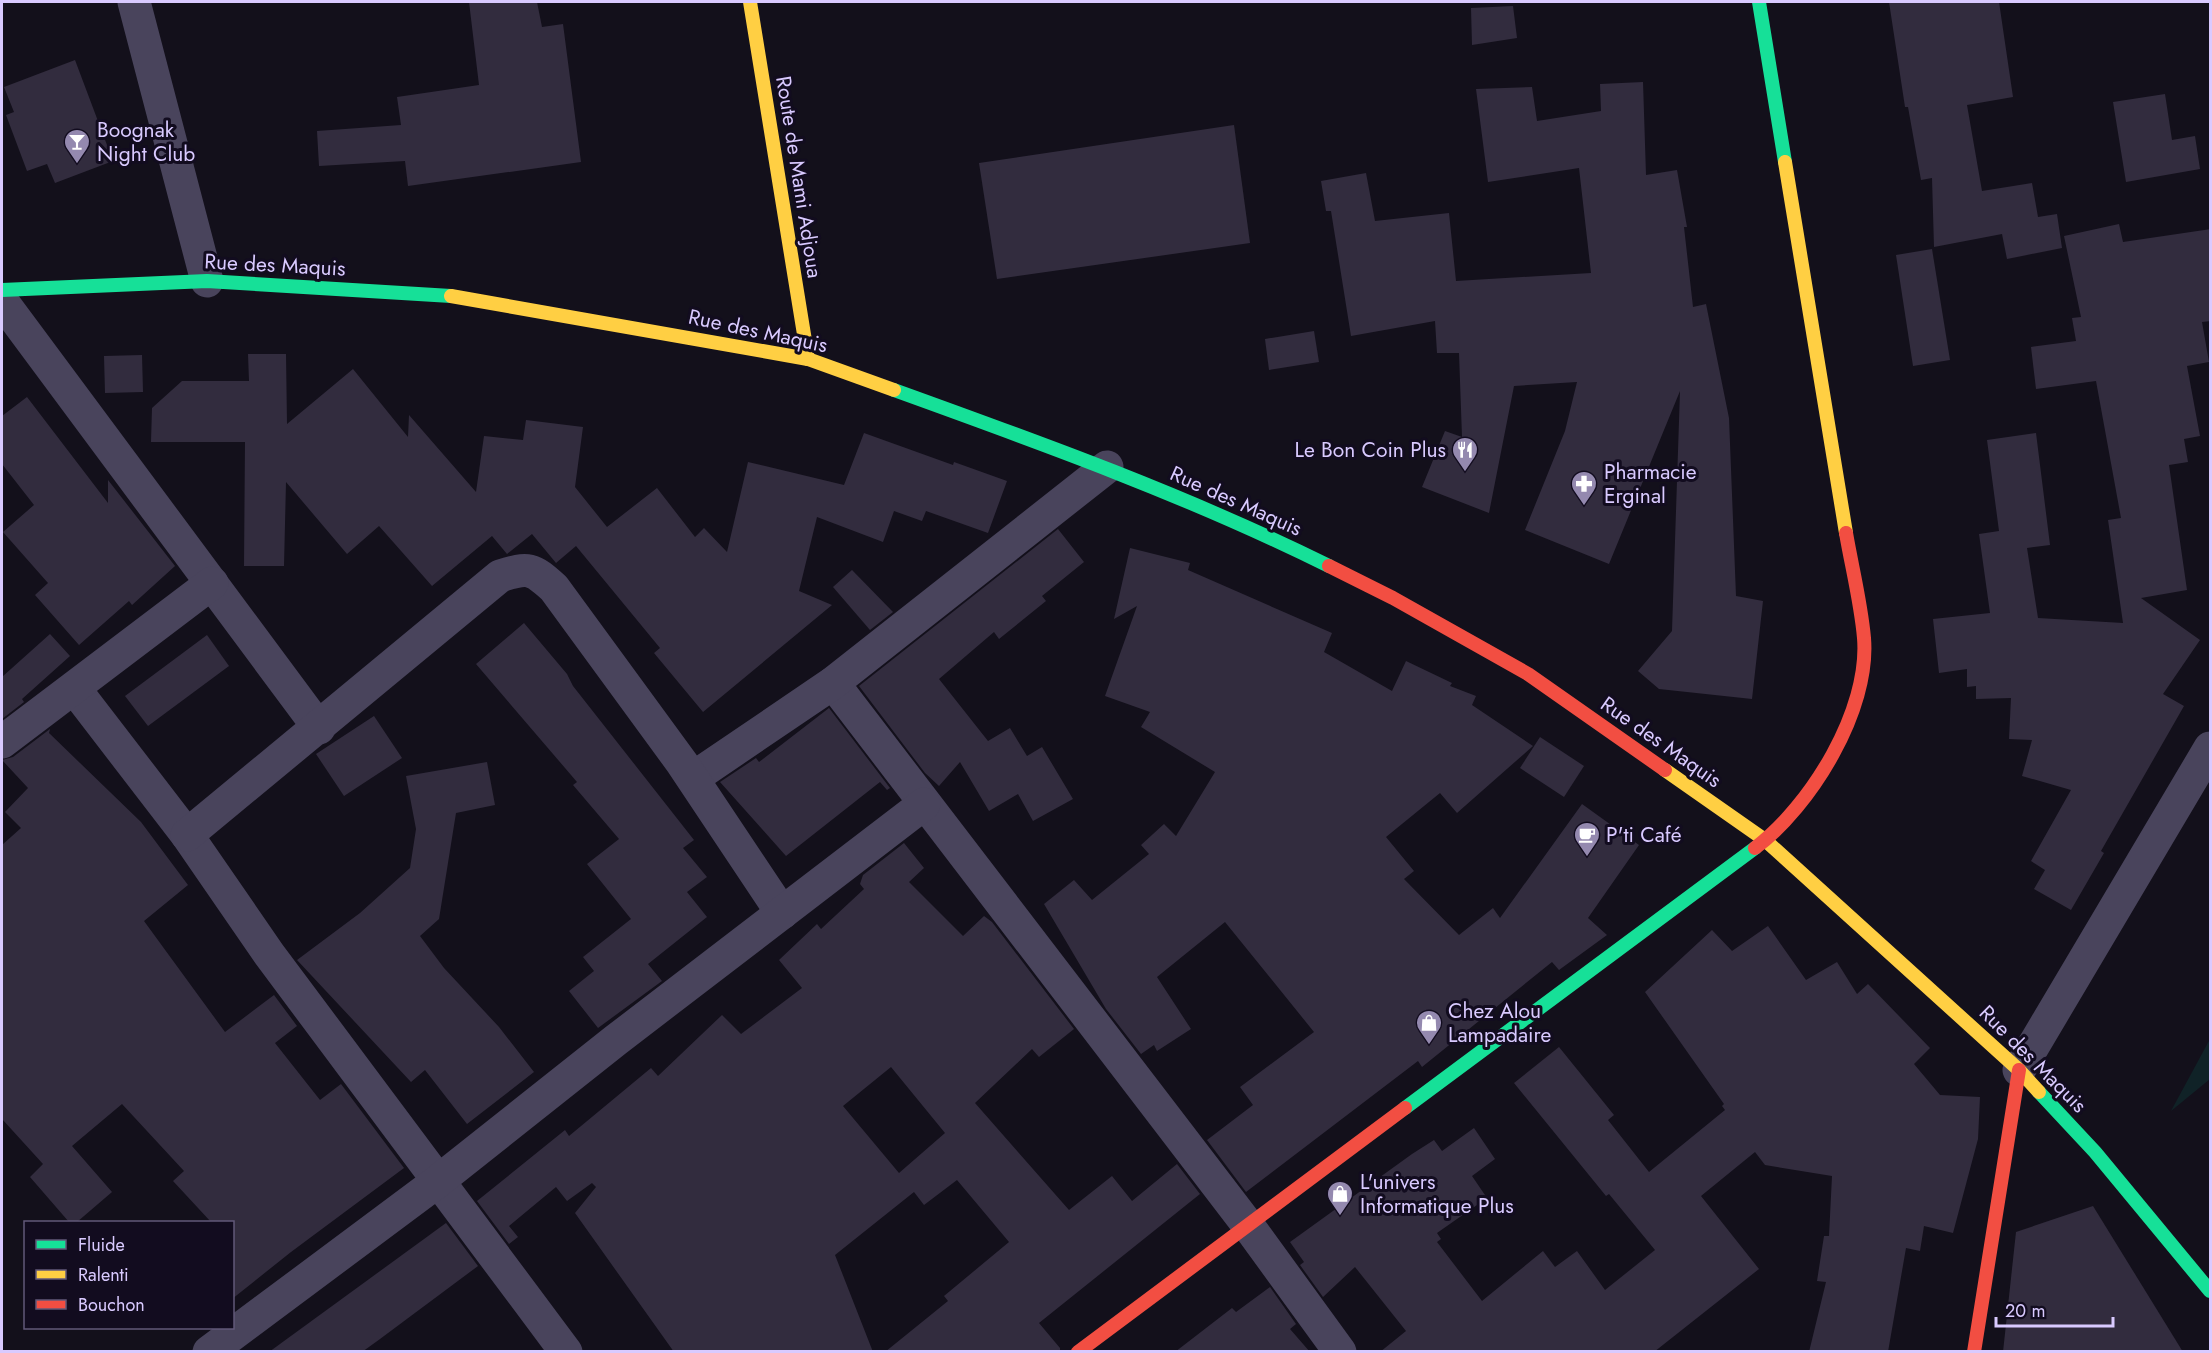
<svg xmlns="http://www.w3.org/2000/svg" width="2212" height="1353" font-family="Jost,sans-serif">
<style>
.green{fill:#102227}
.building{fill:#322c3e;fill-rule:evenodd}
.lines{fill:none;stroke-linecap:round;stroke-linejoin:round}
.street{stroke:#49445c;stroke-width:33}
.fast{stroke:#16e098;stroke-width:14}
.slow{stroke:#ffcf43;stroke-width:14}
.jam{stroke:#f24e42;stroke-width:14}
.labels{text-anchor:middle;stroke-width:6;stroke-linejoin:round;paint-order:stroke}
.poi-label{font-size:21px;fill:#d9caff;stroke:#120c1f;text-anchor:start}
.street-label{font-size:21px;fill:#d9caff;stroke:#120c1f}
</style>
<rect width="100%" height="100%" fill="#13101b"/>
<path class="green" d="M 2210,1039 L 2210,1079 L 2171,1111 Z"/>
<g class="building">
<path d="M 469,2 L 537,2 L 542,27 L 563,24 L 581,162 L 408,186 L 405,161 L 319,166 L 317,131 L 401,125 L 397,97 L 479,85 Z"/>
<path d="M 1889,2 L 1999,2 L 2013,97 L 1967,105 L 1982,191 L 2032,183 L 2038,217 L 2057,214 L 2062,248 L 2007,259 L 2002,234 L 1934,247 L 1932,178 L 1921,180 L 1908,107 L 1905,107 Z"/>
<path d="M 1513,6 L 1517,38 L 1472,45 L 1471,8 Z"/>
<path d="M 75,60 L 113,161 L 55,183 L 47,164 L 27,171 L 6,115 L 14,112 L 4,87 Z"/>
<path d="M 1643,82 L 1646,175 L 1677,170 L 1687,227 L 1684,227 L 1693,307 L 1706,304 L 1729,418 L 1736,596 L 1763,601 L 1752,699 L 1659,689 L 1638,671 L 1672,631 L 1680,391 L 1609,564 L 1525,530 L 1565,431 L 1577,382 L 1514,386 L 1489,513 L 1422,487 L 1445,431 L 1462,437 L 1459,353 L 1437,353 L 1435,321 L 1351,336 L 1331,211 L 1326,211 L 1321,181 L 1366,173 L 1375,221 L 1449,213 L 1456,281 L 1591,273 L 1579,168 L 1488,182 L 1476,89 L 1532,87 L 1537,121 L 1601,111 L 1600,84 Z"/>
<path d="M 2165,94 L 2172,140 L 2195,136 L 2200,169 L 2126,182 L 2113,102 Z"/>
<path d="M 1234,125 L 1250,243 L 997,279 L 979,163 Z"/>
<path d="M 2119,224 L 2123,242 L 2211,229 L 2211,321 L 2202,322 L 2209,362 L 2187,366 L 2200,436 L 2184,439 L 2188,462 L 2169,465 L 2187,590 L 2141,598 L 2200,640 L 2163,694 L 2184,706 L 2101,851 L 2104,853 L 2071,910 L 2034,889 L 2045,870 L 2031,861 L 2071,790 L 2022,776 L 2032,740 L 2009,739 L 2011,698 L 1976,699 L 1976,686 L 1967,687 L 1967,669 L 1939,673 L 1933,619 L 1990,613 L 1979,534 L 1999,531 L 1987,440 L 2036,433 L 2050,545 L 2027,548 L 2038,618 L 2123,623 L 2108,520 L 2121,518 L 2096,381 L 2036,389 L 2031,347 L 2076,341 L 2072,318 L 2081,317 L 2064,236 Z"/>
<path d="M 1932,249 L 1950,360 L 1913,366 L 1896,255 Z"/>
<path d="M 1314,331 L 1319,362 L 1269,370 L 1265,339 Z"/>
<path d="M 248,354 L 286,354 L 287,424 L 353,369 L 408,437 L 409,415 L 476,492 L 484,436 L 523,440 L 526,420 L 583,427 L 575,487 L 607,527 L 657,488 L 695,537 L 704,528 L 727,552 L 748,462 L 844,485 L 864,433 L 953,465 L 954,462 L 1007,481 L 988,533 L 926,511 L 922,521 L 894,511 L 883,542 L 817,517 L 799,591 L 832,605 L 703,712 L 654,653 L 660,648 L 576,546 L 556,563 L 532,534 L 507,554 L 492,536 L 432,586 L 379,526 L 347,554 L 286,482 L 284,566 L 244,566 L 245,442 L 151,442 L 152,408 L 182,381 L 249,381 Z"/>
<path d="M 142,355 L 143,392 L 105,393 L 104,356 Z"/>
<path d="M 27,397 L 108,503 L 108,480 L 175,566 L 132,605 L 129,601 L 79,645 L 35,595 L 48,583 L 3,532 L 34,505 L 2,464 L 2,416 Z"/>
<path d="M 1058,529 L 1084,562 L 1042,596 L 1046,601 L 999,639 L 994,632 L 939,679 L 988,741 L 1010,728 L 1027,756 L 1042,747 L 1073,799 L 1033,821 L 1018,794 L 989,811 L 960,762 L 939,786 L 925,773 L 859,686 Z"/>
<path d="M 1130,548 L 1190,563 L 1188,570 L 1332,633 L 1324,652 L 1392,691 L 1406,661 L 1452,683 L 1450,686 L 1476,696 L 1472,705 L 1533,746 L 1457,813 L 1440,793 L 1386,837 L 1414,871 L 1404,879 L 1459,935 L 1493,908 L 1500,918 L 1582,804 L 1639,845 L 1588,918 L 1607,935 L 1559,970 L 1552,962 L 1422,1067 L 1418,1061 L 1246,1192 L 1207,1140 L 1253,1105 L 1240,1087 L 1314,1032 L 1225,922 L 1157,977 L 1191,1029 L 1157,1051 L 1154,1045 L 1141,1054 L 1106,1009 L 1044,904 L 1074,880 L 1092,900 L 1149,854 L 1141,845 L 1164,824 L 1176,836 L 1215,772 L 1141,727 L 1150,712 L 1105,696 L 1137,606 L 1114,619 Z"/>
<path d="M 852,570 L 893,612 L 870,630 L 833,587 Z"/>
<path d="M 524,623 L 567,674 L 573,686 L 694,840 L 683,848 L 707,877 L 687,892 L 707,917 L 648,964 L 662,981 L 598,1028 L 569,991 L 594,971 L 583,957 L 631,919 L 587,864 L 619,839 L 573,785 L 577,782 L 476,664 Z"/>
<path d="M 50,634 L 70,656 L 22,699 L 24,702 L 2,719 L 2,677 Z"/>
<path d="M 207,635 L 229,666 L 148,726 L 125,696 Z"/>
<path d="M 829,708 L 890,788 L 887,790 L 880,782 L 786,856 L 720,782 L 756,758 L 759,762 Z"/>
<path d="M 374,716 L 402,758 L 344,796 L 316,754 Z"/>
<path d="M 50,729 L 49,733 L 141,822 L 188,885 L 144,921 L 225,1032 L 274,995 L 297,1026 L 275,1043 L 320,1100 L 341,1084 L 404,1168 L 291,1252 L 232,1299 L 232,1222 L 211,1222 L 173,1181 L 184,1171 L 122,1104 L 72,1146 L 112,1192 L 77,1222 L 69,1222 L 30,1177 L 43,1164 L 2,1119 L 2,845 L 21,828 L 5,812 L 28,788 L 2,760 L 13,757 Z"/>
<path d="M 1540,737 L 1584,766 L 1564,797 L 1520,768 Z"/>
<path d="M 487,762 L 495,805 L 456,813 L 439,919 L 420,936 L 444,968 L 499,1027 L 534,1072 L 467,1124 L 425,1070 L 411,1082 L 297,960 L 360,913 L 410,868 L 416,829 L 406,776 Z"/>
<path d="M 904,843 L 924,868 L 909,882 L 963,936 L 984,916 L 992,922 L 1074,1029 L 1039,1057 L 1032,1049 L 975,1103 L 1069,1210 L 1112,1176 L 1132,1201 L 1177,1164 L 1200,1194 L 1039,1323 L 1060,1348 L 1060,1352 L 885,1352 L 948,1301 L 944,1296 L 1009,1242 L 957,1180 L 924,1205 L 914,1192 L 835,1255 L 873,1352 L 674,1352 L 575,1213 L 596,1187 L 592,1183 L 567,1201 L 556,1187 L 509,1226 L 518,1237 L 509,1244 L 477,1201 L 565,1130 L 569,1136 L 651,1068 L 658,1076 L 722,1015 L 741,1034 L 802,988 L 779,960 L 817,924 L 821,929 L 864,889 L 860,884 L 863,875 ZM 891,1067 L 945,1133 L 899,1173 L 843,1106 Z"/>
<path d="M 1768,926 L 1806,980 L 1837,962 L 1857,994 L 1868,984 L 1930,1048 L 1914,1064 L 1940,1095 L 1980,1097 L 1978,1139 L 1953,1233 L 1924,1226 L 1920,1251 L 1906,1248 L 1888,1352 L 1809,1352 L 1826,1282 L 1817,1281 L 1824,1236 L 1829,1236 L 1832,1176 L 1765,1165 L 1755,1152 L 1701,1196 L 1759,1269 L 1654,1352 L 1380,1352 L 1406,1331 L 1355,1267 L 1323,1297 L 1300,1265 L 1304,1262 L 1290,1242 L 1412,1154 L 1434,1140 L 1442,1151 L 1474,1128 L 1495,1159 L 1472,1176 L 1487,1198 L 1437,1233 L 1441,1239 L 1437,1242 L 1482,1301 L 1543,1251 L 1555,1267 L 1577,1251 L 1605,1290 L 1655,1250 L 1609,1194 L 1606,1196 L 1514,1083 L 1559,1047 L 1614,1115 L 1608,1120 L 1649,1172 L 1725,1110 L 1722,1106 L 1724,1104 L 1645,992 L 1712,930 L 1732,951 Z"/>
<path d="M 2093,1206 L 2183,1352 L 2003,1352 L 2016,1232 Z"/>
<path d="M 446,1223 L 478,1266 L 380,1339 L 362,1352 L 269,1352 Z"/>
<path d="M 1270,1287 L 1296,1324 L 1290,1329 L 1310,1352 L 1175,1352 L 1232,1308 L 1236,1312 Z"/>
</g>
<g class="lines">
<g class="street">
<path d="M 134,2 L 207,281"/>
<path d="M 2,301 L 319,728"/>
<path d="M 833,683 L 1247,1224 L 1340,1352"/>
<path d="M 74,688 L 187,835 L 269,954 L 566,1352"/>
<path d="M 2,742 L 212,583"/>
<path d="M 693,778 L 833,683 L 1107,467"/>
<path d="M 187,835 L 500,576 C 529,567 532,568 554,588 L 682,763 L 782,913"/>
<path d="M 2019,1070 L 2210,748"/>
<path d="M 209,1352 L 437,1182 L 616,1040 L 924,804"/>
</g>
<g class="fast">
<path d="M 1759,2 L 1785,162"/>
<path d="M 2,290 L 207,281 L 451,296"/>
<path d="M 894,390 C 1041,443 1188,496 1329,566"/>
<path d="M 2039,1092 L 2095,1152 L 2210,1291"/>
<path d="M 1405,1108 L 1755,848"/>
</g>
<g class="slow">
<path d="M 750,2 L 808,359"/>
<path d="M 1785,162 L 1846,533"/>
<path d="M 451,296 L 808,359 L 894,390"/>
<path d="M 1665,770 L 1765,840 L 2019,1070 L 2039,1092"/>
</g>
<g class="jam">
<path d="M 1329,566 L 1393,598 L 1528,674 L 1665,770"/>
<path d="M 1755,848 C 1811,806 1870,710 1864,638 C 1861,603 1852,568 1846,533"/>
<path d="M 1078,1352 L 1405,1108"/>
<path d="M 1974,1352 L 2019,1070"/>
</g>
</g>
<defs>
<symbol id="bar-pin" viewBox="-11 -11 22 30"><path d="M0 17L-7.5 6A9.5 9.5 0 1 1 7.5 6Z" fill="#9489af" stroke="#120c1f"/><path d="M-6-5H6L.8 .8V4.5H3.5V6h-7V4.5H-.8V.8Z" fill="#fff"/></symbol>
<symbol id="restaurant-pin" viewBox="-11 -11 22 30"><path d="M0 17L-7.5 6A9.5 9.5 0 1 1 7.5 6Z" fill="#9489af" stroke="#120c1f"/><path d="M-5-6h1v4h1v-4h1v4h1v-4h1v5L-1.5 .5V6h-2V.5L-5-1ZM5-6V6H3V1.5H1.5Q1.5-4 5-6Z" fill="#fff"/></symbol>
<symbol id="pharmacy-pin" viewBox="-11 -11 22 30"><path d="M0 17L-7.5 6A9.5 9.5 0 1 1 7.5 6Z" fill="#9489af" stroke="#120c1f"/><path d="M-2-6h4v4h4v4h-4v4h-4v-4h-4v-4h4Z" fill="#fff"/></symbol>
<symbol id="cafe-pin" viewBox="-11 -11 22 30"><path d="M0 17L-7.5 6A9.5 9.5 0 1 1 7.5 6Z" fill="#9489af" stroke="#120c1f"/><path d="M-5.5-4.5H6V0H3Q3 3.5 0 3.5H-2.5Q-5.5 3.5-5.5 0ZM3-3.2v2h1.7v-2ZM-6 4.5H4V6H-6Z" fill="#fff"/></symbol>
<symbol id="shop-pin" viewBox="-11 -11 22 30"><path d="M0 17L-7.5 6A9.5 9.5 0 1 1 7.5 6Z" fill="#9489af" stroke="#120c1f"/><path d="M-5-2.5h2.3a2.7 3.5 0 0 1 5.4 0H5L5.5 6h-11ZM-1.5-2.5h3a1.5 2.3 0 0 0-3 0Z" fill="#fff"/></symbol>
</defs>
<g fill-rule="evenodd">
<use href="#bar-pin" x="62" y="127" width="30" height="40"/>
<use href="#restaurant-pin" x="1450" y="435" width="30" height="40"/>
<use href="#pharmacy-pin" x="1569" y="469" width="30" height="40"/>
<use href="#cafe-pin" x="1572" y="820" width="30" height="40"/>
<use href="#shop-pin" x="1414" y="1008" width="30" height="40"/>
<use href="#shop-pin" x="1325" y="1179" width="30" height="40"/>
</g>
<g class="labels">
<g class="poi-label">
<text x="97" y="137">Boognak<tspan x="97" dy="24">Night Club</tspan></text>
<text x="1446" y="457" text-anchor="end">Le Bon Coin Plus</text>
<text x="1604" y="479">Pharmacie<tspan x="1604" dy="24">Erginal</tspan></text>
<text x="1606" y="842">P'ti Café</text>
<text x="1448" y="1018">Chez Alou<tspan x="1448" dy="24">Lampadaire</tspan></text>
<text x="1360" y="1189">L'univers<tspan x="1360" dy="24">Informatique Plus</tspan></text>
</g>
<g class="street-label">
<text transform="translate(799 177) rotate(81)" y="7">Route de Mami Adjoua</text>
<text transform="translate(275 265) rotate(3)" y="7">Rue des Maquis</text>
<text transform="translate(758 331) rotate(12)" y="7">Rue des Maquis</text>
<text transform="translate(1236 501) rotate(24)" y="7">Rue des Maquis</text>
<text transform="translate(1661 742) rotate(35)" y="7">Rue des Maquis</text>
<text transform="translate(2033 1059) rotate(45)" y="7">Rue des Maquis</text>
</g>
</g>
<rect width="2212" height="1353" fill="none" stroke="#d9caff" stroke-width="6"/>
<rect x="24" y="1221" width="210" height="108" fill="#120c1f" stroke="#625879" stroke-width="1.5"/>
<rect x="36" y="1240" width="30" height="9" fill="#16e098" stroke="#625879" stroke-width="1.5"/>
<text x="78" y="1251" font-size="18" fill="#d9caff">Fluide</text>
<rect x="36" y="1270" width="30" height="9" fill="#ffcf43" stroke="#625879" stroke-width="1.5"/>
<text x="78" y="1281" font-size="18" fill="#d9caff">Ralenti</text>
<rect x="36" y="1300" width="30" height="9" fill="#f24e42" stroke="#625879" stroke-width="1.5"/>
<text x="78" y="1311" font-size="18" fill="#d9caff">Bouchon</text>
<path d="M1996 1317v9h117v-9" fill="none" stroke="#d9caff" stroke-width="3"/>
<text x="2005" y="1317" font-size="18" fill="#d9caff" stroke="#120c1f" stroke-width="4.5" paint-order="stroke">20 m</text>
</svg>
